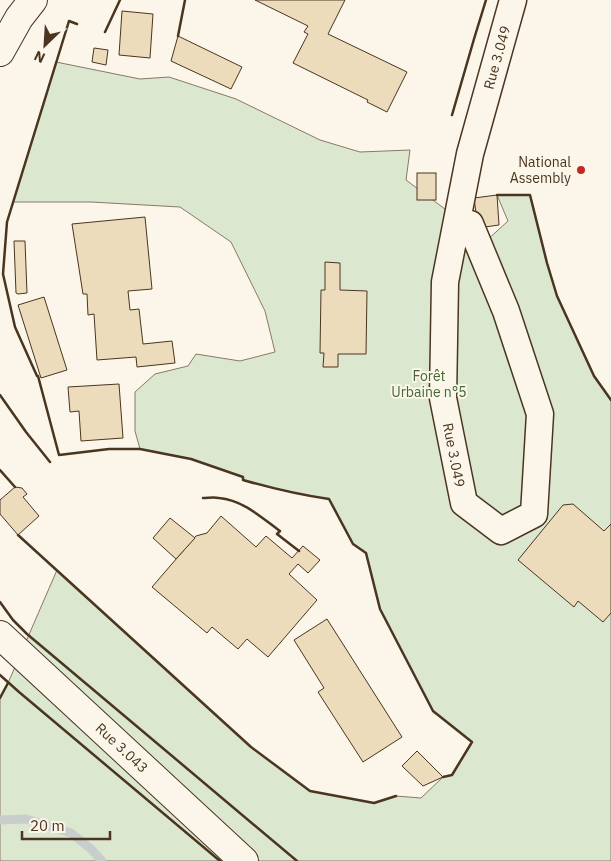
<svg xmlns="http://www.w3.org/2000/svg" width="611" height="861" font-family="'IBM Plex Sans',sans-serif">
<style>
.green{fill:#dce7d0;stroke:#887966}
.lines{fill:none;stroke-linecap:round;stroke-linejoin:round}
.stream{stroke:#c9cecd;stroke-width:9}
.building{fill:#ecdcbc;stroke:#4a3520}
.street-casing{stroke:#4a3520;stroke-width:29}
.secondary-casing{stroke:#4a3520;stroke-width:30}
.street{stroke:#fbf6e9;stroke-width:26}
.secondary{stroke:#fbf6e9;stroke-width:28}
.wall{stroke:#4a3520;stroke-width:2.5}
.poi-dot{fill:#c62828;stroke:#fbf6e9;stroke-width:2}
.labels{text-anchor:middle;stroke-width:4;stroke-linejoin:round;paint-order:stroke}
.street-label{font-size:14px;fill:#4a3520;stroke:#fbf6e9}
.poi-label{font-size:14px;fill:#4a3520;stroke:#fbf6e9;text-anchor:end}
.park-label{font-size:14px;fill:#436837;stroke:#fbf6e9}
</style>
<rect width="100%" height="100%" fill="#fbf6e9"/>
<path class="green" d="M 56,62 L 140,79 L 169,77 L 236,99 L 320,140 L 360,152 L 410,150 L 406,180 L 449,212 L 485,242 L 508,221 L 497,195 L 530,195 L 547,263 L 557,296 L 594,376 L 611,400 L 611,861 L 0,861 L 0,698 L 8,683 L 57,570 L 251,747 L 310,791 L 374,803 L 396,796 L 421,798 L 443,777 L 452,775 L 472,742 L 433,711 L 380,609 L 366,553 L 353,544 L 329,499 C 300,495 271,488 243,480 L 243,477 L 191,459 L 140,449 L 135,431 L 135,392 L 155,374 L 188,366 L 196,354 L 240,361 L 275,352 L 265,311 L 231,242 L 180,207 L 91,202 L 13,202 Z"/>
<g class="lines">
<path class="stream" d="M 0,820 L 26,819 L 71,833 L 91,849 L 102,861"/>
</g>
<g class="building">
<path d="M 255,0 L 345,0 L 328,34 L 407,72 L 387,112 L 367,102 L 368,100 L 293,63 L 308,34 L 304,32 L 308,26 Z"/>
<path d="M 122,11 L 153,14 L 150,58 L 119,55 Z"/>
<path d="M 178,36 L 242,67 L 231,89 L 171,61 Z"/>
<path d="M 94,48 L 108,50 L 106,65 L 92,62 Z"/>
<rect x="417" y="173" width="19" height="27"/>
<path d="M 497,195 L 499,225 L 478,228 L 474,198 Z"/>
<path d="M 145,217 L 152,289 L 128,291 L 130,310 L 139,309 L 143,344 L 172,341 L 175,363 L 137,367 L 136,357 L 97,360 L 94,314 L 88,315 L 87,294 L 83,294 L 72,224 Z"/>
<path d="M 14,241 L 25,241 L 27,293 L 18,294 L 16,293 Z"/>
<path d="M 325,262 L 340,263 L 340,290 L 367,291 L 366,354 L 338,354 L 338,367 L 323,367 L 324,353 L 320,353 L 321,290 L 325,290 Z"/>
<path d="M 44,297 L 67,370 L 41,378 L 18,305 Z"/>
<path d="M 119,384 L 123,438 L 81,441 L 79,411 L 70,412 L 68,387 Z"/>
<path d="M 15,487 L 22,488 L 27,494 L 23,497 L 39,516 L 18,535 L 0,514 L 0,500 Z"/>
<path d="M 573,504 L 604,531 L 611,524 L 611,613 L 603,622 L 578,601 L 574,607 L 518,560 L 563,505 Z"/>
<path d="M 221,516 L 256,547 L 266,536 L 292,558 L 303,546 L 320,560 L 308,573 L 298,564 L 289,574 L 317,600 L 268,657 L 247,639 L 238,649 L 212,627 L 207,633 L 152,587 L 196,536 L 207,533 Z"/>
<path d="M 170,518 L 195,538 L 176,559 L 153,538 Z"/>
<path d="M 327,619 L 402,737 L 363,762 L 318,692 L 324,688 L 294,640 Z"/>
<path d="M 417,751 L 443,777 L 423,786 L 402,766 Z"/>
</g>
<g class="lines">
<defs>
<g id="street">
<path id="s1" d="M 470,224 L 506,311 L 540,414 L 534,514 L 501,531 L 464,503 L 443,398 L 445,282 L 470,154 L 513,0"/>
</g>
<g id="secondary">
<path d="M 0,52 L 19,18 L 33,0"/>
<path id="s2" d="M 0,635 L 244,861"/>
</g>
</defs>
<use href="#street" class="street-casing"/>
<use href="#secondary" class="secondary-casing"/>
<use href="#street" class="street"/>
<use href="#secondary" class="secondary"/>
<g class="wall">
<path d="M 77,24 L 69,21 L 7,222 L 3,274 L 15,327 L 37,376 L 38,376 L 59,455 L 109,449 L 140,449 L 191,459 L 243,477 L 243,480 C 271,488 300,495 329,499 L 353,544 L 366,553 L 380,609 L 433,711 L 472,742 L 452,775 L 443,777"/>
<path d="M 105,32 L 120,0"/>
<path d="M 178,36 L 185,0"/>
<path d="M 452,115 L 474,39 L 486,0"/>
<path d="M 497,195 L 530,195 L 547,263 L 557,296 L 594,376 L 611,400"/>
<path d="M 0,395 L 26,432 L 50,462"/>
<path d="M 0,470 L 15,487"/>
<path d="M 203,498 C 208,498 214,497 219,498 C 243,500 262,518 280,531 L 277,534 L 299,551"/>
<path d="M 18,535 L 251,747 L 310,791 L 374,803 L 396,796"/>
<path d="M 0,602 L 13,620 L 27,634 L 297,861"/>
<path d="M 0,675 L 19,692 L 220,861"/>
<path d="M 0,698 L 8,683"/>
</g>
</g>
<circle class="poi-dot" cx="581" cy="170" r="5"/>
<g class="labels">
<g class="street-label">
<text dy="5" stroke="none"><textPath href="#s1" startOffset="840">Rue 3.049</textPath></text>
<text transform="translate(454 455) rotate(79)" y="5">Rue 3.049</text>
<text dy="5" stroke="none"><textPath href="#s2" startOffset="166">Rue 3.043</textPath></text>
</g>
<g class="poi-label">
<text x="571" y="167">National<tspan x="571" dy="16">Assembly</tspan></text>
</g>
<g class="park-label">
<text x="429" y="381">Forêt<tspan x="429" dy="16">Urbaine n°5</tspan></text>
</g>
</g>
<g transform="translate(45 45) rotate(205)" stroke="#fbf6e9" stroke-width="4" paint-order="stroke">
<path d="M0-4L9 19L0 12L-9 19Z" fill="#4a3520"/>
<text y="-8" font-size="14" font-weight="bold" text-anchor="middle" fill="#4a3520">N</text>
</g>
<path d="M22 831v8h88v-8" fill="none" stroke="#4a3520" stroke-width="2.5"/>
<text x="30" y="831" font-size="15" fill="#4a3520" stroke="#fbf6e9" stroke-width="4" paint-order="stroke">20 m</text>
</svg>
